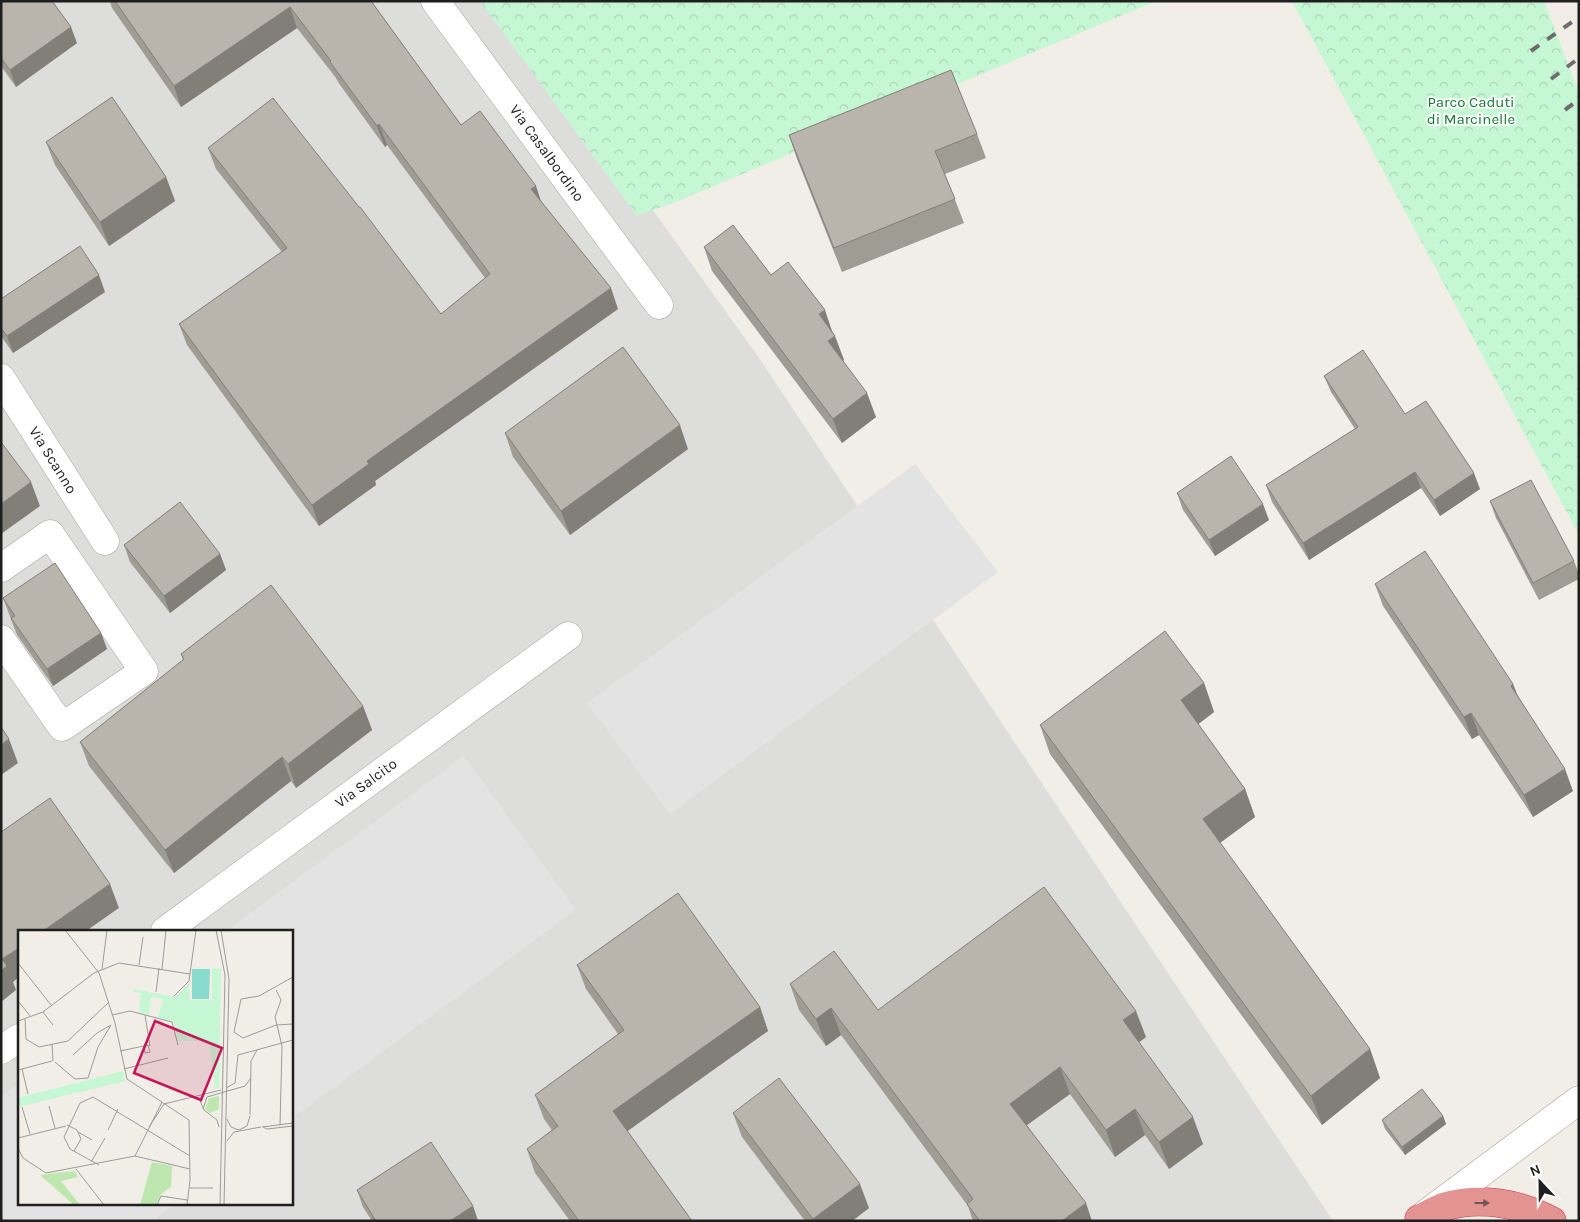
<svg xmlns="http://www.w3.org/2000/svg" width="1580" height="1222" font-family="Karla,sans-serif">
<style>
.residential{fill:#dddddc;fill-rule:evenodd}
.park{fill:url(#park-crowns)}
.parking{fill:#e3e3e3}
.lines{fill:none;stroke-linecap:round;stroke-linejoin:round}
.minor-casing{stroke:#a6a6a6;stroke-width:29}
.highway-casing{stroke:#d22f43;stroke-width:29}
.minor{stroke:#fff;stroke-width:28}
.highway{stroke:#e39492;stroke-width:28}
.rail{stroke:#6d6d6d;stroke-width:4;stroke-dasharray:10 10;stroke-linecap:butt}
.wall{fill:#9f9c94}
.shaded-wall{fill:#827f78}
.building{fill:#b9b5ac;stroke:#827f78}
.oneway{fill:#775453}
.labels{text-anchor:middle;stroke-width:4;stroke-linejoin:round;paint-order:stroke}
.park-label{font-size:15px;fill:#117930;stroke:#fff}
.street-label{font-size:15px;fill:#1f1f1f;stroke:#fff}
.inset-road{fill:none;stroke:#9c9b96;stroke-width:1}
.view{fill:#c2185b;fill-opacity:0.15;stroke:#c2185b;stroke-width:2.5}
.inset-edge{fill:none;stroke:#1f1f1f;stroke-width:2.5}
</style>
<defs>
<pattern id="park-crowns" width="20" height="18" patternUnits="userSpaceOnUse" patternTransform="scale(1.25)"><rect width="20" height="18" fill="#c6f7d4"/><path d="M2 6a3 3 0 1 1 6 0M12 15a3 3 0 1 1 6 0" fill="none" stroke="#aad3b6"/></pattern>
</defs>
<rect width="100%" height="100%" fill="#f0eee6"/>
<path class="residential" d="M 1,1 L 503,1 L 759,358 L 1333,1221 L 1,1221 ZM 19,931 L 291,931 L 291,1203 L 19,1203 Z"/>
<g class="park">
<path d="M 480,1 L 1156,1 L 678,201 L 637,216 Z"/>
<path d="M 1292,1 L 1544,1 L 1579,93 L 1579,535 Z"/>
</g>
<g class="parking">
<path d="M 915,464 L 998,572 L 670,814 L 587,703 Z"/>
<path d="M 464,756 L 576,910 L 291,1119 L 291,931 L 226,931 Z"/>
<path d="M 19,1083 L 19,1203 L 177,1203 L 153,1221 L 1,1221 L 1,1096 Z"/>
</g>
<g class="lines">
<defs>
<g id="minor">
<path d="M 435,1 L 659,305"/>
<path d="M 1,378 L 105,541"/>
<path d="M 1,568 L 50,534 L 144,671 L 62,727 L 1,639"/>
<path d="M 165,931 L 568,636"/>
<path d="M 1,1050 L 19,1038"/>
<path d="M 1427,1213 L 1579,1100"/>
</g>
<path id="highway" d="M 1419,1219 C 1427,1215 1435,1210 1443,1207 C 1480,1196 1519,1203 1552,1221"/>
</defs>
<use href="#minor" class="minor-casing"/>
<use href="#highway" class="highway-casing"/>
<use href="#minor" class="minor"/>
<use href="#highway" class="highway"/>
<g class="rail">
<path d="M 1531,51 L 1579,17"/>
<path d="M 1551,79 L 1579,58"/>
<path d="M 1565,110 L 1579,99"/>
</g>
</g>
<g class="wall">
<path d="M 1,1 L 77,43 L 16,87 L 1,66 Z"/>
<path d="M 110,1 L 371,1 L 461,125 L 542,203 L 618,309 L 375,481 L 376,485 L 319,526 L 187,345 L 179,324 L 282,252 L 216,169 L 208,148 L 441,314 L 485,278 L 387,145 L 385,147 L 338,82 L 336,78 L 297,28 L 181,107 L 112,8 Z"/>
<path d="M 977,134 L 986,158 L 945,174 L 964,223 L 842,272 L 797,159 L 789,135 Z"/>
<path d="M 46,142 L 166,177 L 175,201 L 109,246 L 55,165 Z"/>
<path d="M 704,247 L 771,275 L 833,334 L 844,360 L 843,361 L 876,417 L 842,443 L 712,271 Z"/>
<path d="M 105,292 L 13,353 L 1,336 L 1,299 Z"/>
<path d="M 1324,376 L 1405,414 L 1480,489 L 1440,516 L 1421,488 L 1309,560 L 1272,502 L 1266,485 L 1355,429 L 1331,392 Z"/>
<path d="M 505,433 L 688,449 L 570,535 L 513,457 Z"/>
<path d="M 1177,493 L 1269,520 L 1215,556 L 1183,510 Z"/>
<path d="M 1490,501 L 1574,561 L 1579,574 L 1579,579 L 1539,600 L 1496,518 Z"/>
<path d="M 124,545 L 220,554 L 226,570 L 170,613 L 130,562 Z"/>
<path d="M 1375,584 L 1513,684 L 1518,696 L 1573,791 L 1533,817 L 1479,735 L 1472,739 L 1383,606 Z"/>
<path d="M 3,598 L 101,633 L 107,649 L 53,686 L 17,635 Z"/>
<path d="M 181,654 L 363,706 L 372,730 L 296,788 L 291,781 L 174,873 L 89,766 L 80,742 L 183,660 Z"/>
<path d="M 1204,683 L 1214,712 L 1198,724 L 1245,789 L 1255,817 L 1220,843 L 1370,1049 L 1380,1078 L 1322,1125 L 1050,754 L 1040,725 Z"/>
<path d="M 577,965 L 760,1007 L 768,1031 L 627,1131 L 692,1221 L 570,1221 L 535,1173 L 527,1149 L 552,1130 L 544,1119 L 535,1095 L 618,1034 L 586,989 Z"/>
<path d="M 790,984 L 878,1010 L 1146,1037 L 1139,1042 L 1203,1144 L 1169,1169 L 1145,1135 L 1115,1157 L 1070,1094 L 1027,1125 L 1092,1221 L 973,1221 L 968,1206 L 841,1035 L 826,1046 L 799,1010 Z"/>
<path d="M 733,1113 L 869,1208 L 852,1221 L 805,1221 L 742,1137 Z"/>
<path d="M 1443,1116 L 1446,1124 L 1405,1155 L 1385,1129 L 1382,1120 Z"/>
<path d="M 357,1190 L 473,1206 L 478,1221 L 372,1221 L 363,1207 Z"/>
</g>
<g class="shaded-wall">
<path d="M 290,7 L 297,28 L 181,107 L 174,86 Z"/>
<path d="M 71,27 L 77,43 L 16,87 L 10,70 Z"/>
<path d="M 379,124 L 387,145 L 385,147 L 377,126 Z"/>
<path d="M 166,177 L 175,201 L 109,246 L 100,222 Z"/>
<path d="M 536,186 L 543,207 L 531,189 Z"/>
<path d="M 99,275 L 105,292 L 13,353 L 7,336 Z"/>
<path d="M 611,288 L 618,309 L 375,481 L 376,485 L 319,526 L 312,505 L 367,461 Z"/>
<path d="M 825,310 L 833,334 L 819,314 Z"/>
<path d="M 835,336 L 844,360 L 837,365 L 828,341 Z"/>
<path d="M 867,393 L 876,417 L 842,443 L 833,419 Z"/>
<path d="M 680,425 L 688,449 L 570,535 L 561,511 Z"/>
<path d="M 1415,472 L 1421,488 L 1309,560 L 1303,543 Z"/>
<path d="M 1474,473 L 1480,489 L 1440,516 L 1434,500 Z"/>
<path d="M 31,482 L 40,506 L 1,534 L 1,504 Z"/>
<path d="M 1263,504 L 1269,520 L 1215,556 L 1209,540 Z"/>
<path d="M 220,554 L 226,570 L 170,613 L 164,596 Z"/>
<path d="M 101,633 L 107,649 L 53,686 L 47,669 Z"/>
<path d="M 1204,683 L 1214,712 L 1192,729 L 1181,700 Z"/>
<path d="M 1513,684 L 1521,706 L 1511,686 Z"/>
<path d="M 363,706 L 372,730 L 296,788 L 288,764 Z"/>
<path d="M 1471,713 L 1479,735 L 1472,739 L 1464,717 Z"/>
<path d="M 9,739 L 18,763 L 1,775 L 1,745 Z"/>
<path d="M 282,757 L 291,781 L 174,873 L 165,850 Z"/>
<path d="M 1565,769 L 1573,791 L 1533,817 L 1524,795 Z"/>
<path d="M 1245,789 L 1255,817 L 1213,848 L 1203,819 Z"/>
<path d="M 110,884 L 119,908 L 86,931 L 43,931 Z"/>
<path d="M 19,948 L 19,977 L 13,982 L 16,990 L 1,1002 L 2,959 Z"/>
<path d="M 760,1007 L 768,1031 L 622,1135 L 613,1111 Z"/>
<path d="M 831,1008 L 841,1035 L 826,1046 L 816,1019 Z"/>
<path d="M 1136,1011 L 1146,1037 L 1133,1047 L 1123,1020 Z"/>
<path d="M 1370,1049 L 1380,1078 L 1322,1125 L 1311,1096 Z"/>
<path d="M 1060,1067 L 1070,1094 L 1020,1130 L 1010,1104 Z"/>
<path d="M 1135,1109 L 1145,1135 L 1115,1157 L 1106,1130 Z"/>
<path d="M 1443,1116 L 1446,1124 L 1405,1155 L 1402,1147 Z"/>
<path d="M 1193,1117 L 1203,1144 L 1169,1169 L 1159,1142 Z"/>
<path d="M 860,1184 L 869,1208 L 852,1221 L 814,1221 L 813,1219 Z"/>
<path d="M 1086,1203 L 1092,1221 L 1062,1221 Z"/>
<path d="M 473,1206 L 478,1221 L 450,1221 Z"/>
</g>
<g class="building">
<path d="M 1,1 L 52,1 L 71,27 L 10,70 L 1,58 Z"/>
<path d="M 115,1 L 371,1 L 461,125 L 480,111 L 536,186 L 531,189 L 611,288 L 367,461 L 369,464 L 312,505 L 179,324 L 287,248 L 208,148 L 273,98 L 359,207 L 360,207 L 441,314 L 490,274 L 379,124 L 377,126 L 330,62 L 331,61 L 290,7 L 174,86 Z"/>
<path d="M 951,70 L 977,134 L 935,151 L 955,199 L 834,248 L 789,135 Z"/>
<path d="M 112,97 L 166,177 L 100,222 L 46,142 Z"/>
<path d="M 733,225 L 771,275 L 788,262 L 825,310 L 819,314 L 835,336 L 828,341 L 867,393 L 833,419 L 704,247 Z"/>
<path d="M 80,246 L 99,275 L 7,336 L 1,328 L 1,299 Z"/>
<path d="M 623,347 L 680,425 L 561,511 L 505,433 Z"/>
<path d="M 1363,350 L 1405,414 L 1426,401 L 1474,473 L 1434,500 L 1415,472 L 1303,543 L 1266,485 L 1358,427 L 1324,376 Z"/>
<path d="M 1,442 L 31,482 L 1,504 Z"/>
<path d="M 1231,456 L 1263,504 L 1209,540 L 1177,493 Z"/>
<path d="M 1531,480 L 1574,561 L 1533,583 L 1490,501 Z"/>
<path d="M 180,502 L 220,554 L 164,596 L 124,545 Z"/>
<path d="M 1425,551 L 1513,684 L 1511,686 L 1565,769 L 1524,795 L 1471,713 L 1464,717 L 1375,584 Z"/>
<path d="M 55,563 L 101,633 L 47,669 L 11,618 L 15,616 L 3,598 Z"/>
<path d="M 271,585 L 363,706 L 288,764 L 282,757 L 165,850 L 80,742 L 184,659 L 181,654 Z"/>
<path d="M 1165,631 L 1204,683 L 1181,700 L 1245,789 L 1203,819 L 1370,1049 L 1311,1096 L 1040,725 Z"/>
<path d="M 1,727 L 9,739 L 1,745 Z"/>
<path d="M 50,798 L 110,884 L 43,931 L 19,931 L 19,948 L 2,959 L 7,966 L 1,971 L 1,832 Z"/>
<path d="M 1044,887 L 1136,1011 L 1123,1020 L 1193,1117 L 1159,1142 L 1135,1109 L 1106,1130 L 1060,1067 L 1010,1104 L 1086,1203 L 1062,1221 L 980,1221 L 967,1204 L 973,1199 L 831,1008 L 816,1019 L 790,984 L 834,951 L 878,1010 Z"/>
<path d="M 678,893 L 760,1007 L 613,1111 L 692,1221 L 579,1221 L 527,1149 L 558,1126 L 535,1095 L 624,1030 L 577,965 Z"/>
<path d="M 779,1078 L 860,1184 L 813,1219 L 733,1113 Z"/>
<path d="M 1422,1089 L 1443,1116 L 1402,1147 L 1382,1120 Z"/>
<path d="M 431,1142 L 473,1206 L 450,1221 L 376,1221 L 357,1190 Z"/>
</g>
<defs><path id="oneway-solid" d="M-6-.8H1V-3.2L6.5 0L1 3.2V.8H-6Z" transform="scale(1.25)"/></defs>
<use class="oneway" href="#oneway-solid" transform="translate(1482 1203)"/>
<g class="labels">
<g class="park-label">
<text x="1471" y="107">Parco Caduti<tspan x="1471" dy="17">di Marcinelle</tspan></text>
</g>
<g class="street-label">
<text transform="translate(547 153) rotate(54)" y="5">Via Casalbordino</text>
<text transform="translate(53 460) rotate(58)" y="5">Via Scanno</text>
<text transform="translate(366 783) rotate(-36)" y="5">Via Salcito</text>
</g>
</g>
<g transform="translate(18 930)">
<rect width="275" height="275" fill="#f0eee6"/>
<path d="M 201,166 L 201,179 L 192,183 L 187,179 L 191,168 ZM 134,232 L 154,236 L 153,257 L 143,264 L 138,275 L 122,275 ZM 57,241 L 60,247 L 43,251 L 62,275 L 56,275 L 22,245 Z" fill="#bee7af"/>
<path d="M 194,38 L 203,39 L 201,158 L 197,159 L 191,111 L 160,111 L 156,92 L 140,87 L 145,69 L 133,67 L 131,85 L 121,82 L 123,63 L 115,62 L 115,59 L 158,67 L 171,53 L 172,70 L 194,70 ZM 105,141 L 107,151 L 0,177 L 0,168 Z" fill="#c6f7d4"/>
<path d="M 174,39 L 192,39 L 191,69 L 174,69 Z" fill="#88dacc"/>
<path class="inset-road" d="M 47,0 L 81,43 L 97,93 L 109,149 L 171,190 L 172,250 L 169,275M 198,0 L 207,45 L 202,275M 203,0 L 211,49 L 206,275M 0,33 L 33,75M 121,35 L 125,7M 84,39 L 89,0M 144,39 L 148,0M 275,47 L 241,66 L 223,69 L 216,102 L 225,108 L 258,95 L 275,94M 258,60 L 263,70 L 257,87 L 264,116 L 262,195M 138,62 L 141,38M 156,66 L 171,51 L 178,0M 0,71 L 13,87M 25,82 L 35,95M 94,85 L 112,81 L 154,92 L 160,115M 127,85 L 132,116M 7,89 L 8,109 L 21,117 L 50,111 L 91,72M 0,91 L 25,82 L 76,43 L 101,33 L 172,44M 34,114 L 35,131M 102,121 L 126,116 L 130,115 L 132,122 L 127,123 L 126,116M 55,125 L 79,103 L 93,95M 37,132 L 57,149 L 70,148 L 80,117 L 93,95M 4,139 L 10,164M 106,139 L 150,128M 0,140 L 34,131M 208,158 L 217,153 L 220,125 L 275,110M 176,167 L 181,168 L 186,180 L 199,190 L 201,197M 146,174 L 203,160M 31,176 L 37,198M 4,177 L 12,204M 185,179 L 189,167 L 227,156 L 233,148M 232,185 L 233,131 L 239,120M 209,189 L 213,197 L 221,200 L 229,196 L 232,186M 49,195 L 59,200 L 63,209 L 56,221M 131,197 L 146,174M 244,197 L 275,193M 245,197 L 249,199 L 275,196M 90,200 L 100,179M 60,202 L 74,210M 0,208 L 48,196M 209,211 L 216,202 L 243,197M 0,218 L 5,228 L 28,243 L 117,226 L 172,239M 117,226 L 144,172M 73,232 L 87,208M 81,235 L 52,219 L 46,207 L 62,173 L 75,167 L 172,226M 58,239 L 86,275M 172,258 L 195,258M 139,275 L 143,266 L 169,270"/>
<path class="view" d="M 137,91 L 204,118 L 183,170 L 116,143 Z"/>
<rect width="275" height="275" class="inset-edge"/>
</g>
<rect width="1580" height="1222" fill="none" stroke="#1f1f1f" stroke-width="5"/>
<g transform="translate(1540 1182) rotate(338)" stroke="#ffffff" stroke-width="4" paint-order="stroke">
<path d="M0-4L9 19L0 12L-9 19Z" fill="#1f1f1f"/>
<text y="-8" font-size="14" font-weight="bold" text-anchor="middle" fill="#1f1f1f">N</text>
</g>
</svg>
